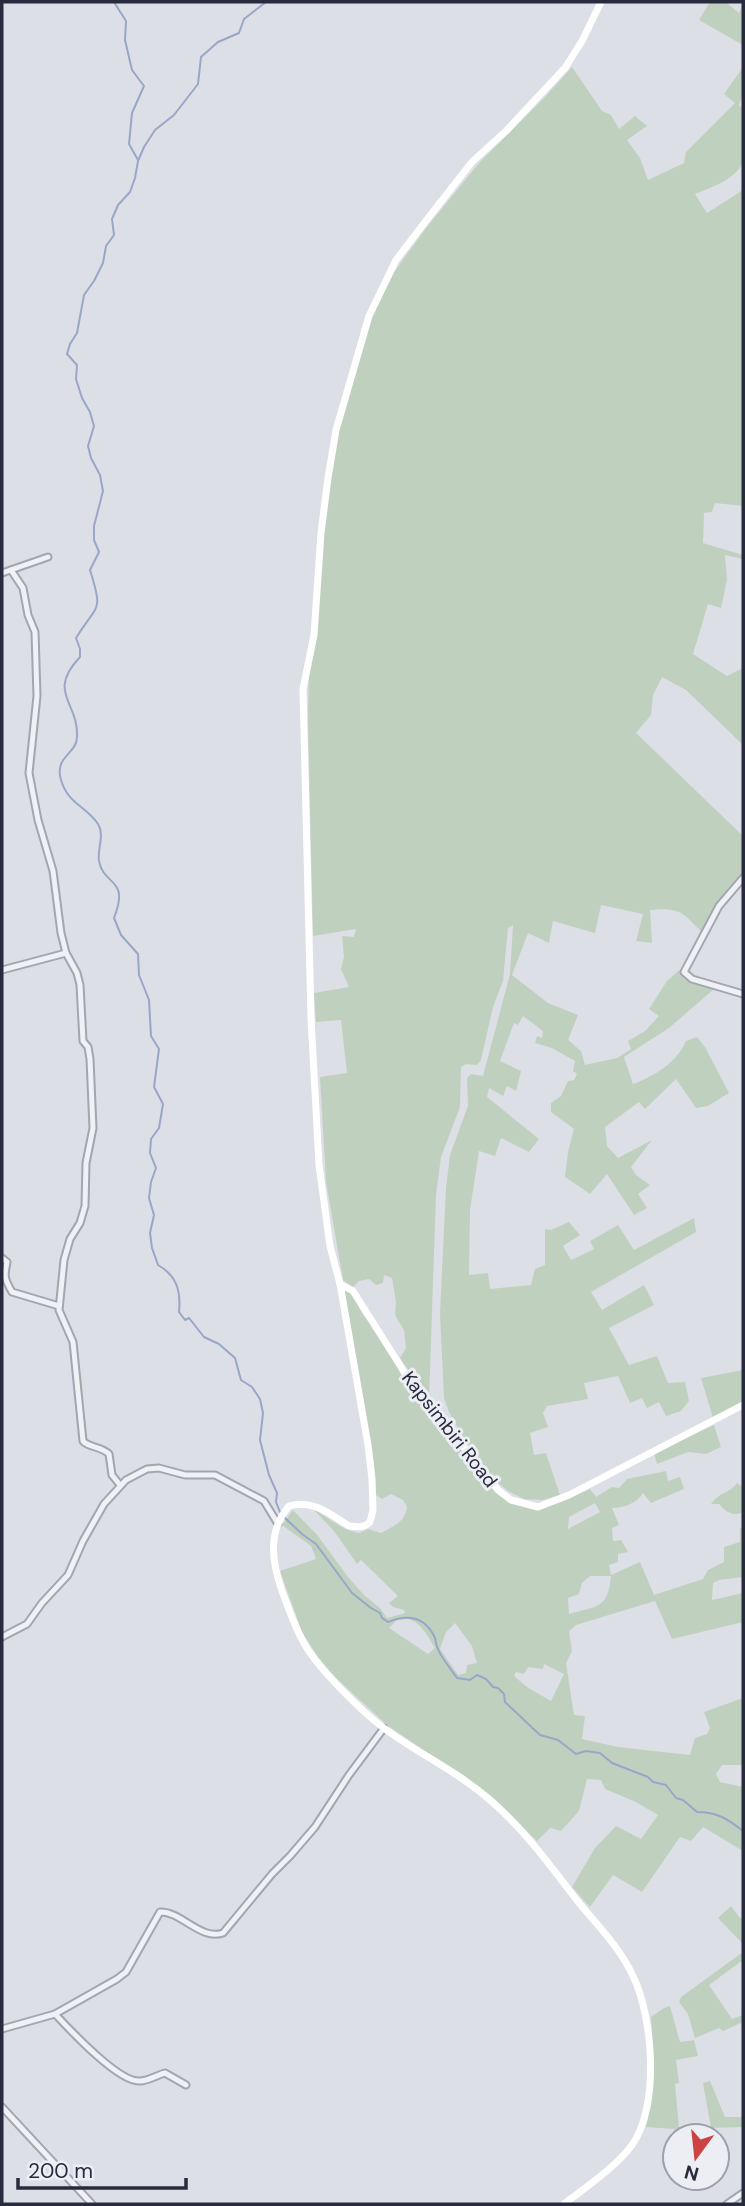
<svg xmlns="http://www.w3.org/2000/svg" width="745" height="2206" font-family="'DM Sans',sans-serif">
<style>
.green{fill:#c0d0be;fill-rule:evenodd}
.lines{fill:none;stroke-linecap:round;stroke-linejoin:round}
.stream{stroke:#98a7c7;stroke-width:2}
.street-casing{stroke:#a3a5b1;stroke-width:9}
.street{stroke:#eff1f5;stroke-width:5}
.secondary{stroke:#fff;stroke-width:7}
.labels{text-anchor:middle;stroke-width:6;stroke-linejoin:round;paint-order:stroke}
.street-label{font-size:19px;fill:#272b3d;stroke:#eceef4}
</style>
<rect width="100%" height="100%" fill="#dddfe7"/>
<g class="green">
<path d="M 710,2 L 727,3 L 739,13 L 743,4 L 743,45 L 699,20 Z"/>
<path d="M 572,67 L 602,111 L 611,115 L 619,129 L 635,116 L 647,126 L 627,140 L 640,158 L 648,180 L 684,163 L 686,152 L 735,103 L 724,94 L 743,67 L 743,94 L 739,105 L 743,109 C 743,121 745,154 742,164 C 734,180 710,188 695,194 L 707,213 L 743,190 L 743,506 L 715,503 L 712,512 L 704,513 L 703,543 L 743,555 L 743,559 L 725,555 L 727,580 L 721,608 L 708,604 L 693,654 L 727,676 L 743,668 L 743,745 L 686,690 L 662,677 L 653,695 L 651,715 L 636,733 L 743,836 L 743,873 L 729,887 L 701,931 C 682,912 679,907 650,910 L 652,943 L 636,941 L 643,914 L 601,905 L 595,933 L 553,921 L 549,943 L 528,933 L 512,975 L 548,1003 L 578,1015 L 568,1040 L 581,1051 L 585,1065 L 617,1058 L 631,1049 L 628,1041 L 645,1031 L 659,1016 L 649,1009 L 667,981 L 679,970 C 684,985 700,985 714,989 L 669,1028 L 624,1057 L 633,1084 C 655,1076 677,1062 686,1041 L 697,1037 L 705,1047 L 729,1093 L 708,1106 L 696,1108 L 676,1079 L 645,1109 L 639,1102 L 605,1127 L 607,1146 L 618,1158 L 652,1140 L 631,1167 L 636,1175 L 650,1185 L 638,1194 L 647,1208 L 634,1215 L 607,1174 L 590,1194 L 565,1177 L 568,1152 L 574,1129 L 551,1112 L 551,1103 L 561,1096 L 568,1081 L 574,1080 L 577,1074 L 573,1071 L 575,1061 L 552,1048 L 535,1043 L 537,1036 L 542,1038 L 543,1031 L 523,1016 L 518,1025 L 514,1023 L 500,1061 L 521,1071 L 516,1091 L 507,1086 L 503,1096 L 489,1088 L 487,1097 L 539,1139 L 529,1152 L 501,1138 L 495,1156 L 479,1151 L 470,1210 L 469,1275 L 488,1273 L 490,1289 L 531,1285 L 535,1269 L 545,1265 L 545,1229 L 551,1230 L 569,1222 L 580,1235 L 563,1246 L 571,1260 L 594,1249 L 590,1241 L 618,1225 L 634,1250 L 694,1218 L 696,1232 L 591,1292 L 602,1310 L 644,1285 L 654,1305 L 609,1328 L 629,1365 L 657,1356 L 668,1383 L 685,1382 L 689,1401 L 681,1411 L 666,1416 L 659,1402 L 647,1408 L 642,1398 L 630,1403 L 618,1376 L 584,1383 L 588,1399 L 547,1406 L 543,1413 L 548,1427 L 530,1433 L 534,1455 L 546,1453 L 560,1495 L 542,1500 L 524,1499 L 508,1491 L 491,1477 L 470,1449 L 449,1412 L 444,1398 L 440,1313 L 446,1188 L 450,1155 L 468,1106 L 467,1078 L 471,1074 L 483,1076 L 510,974 L 513,925 L 508,928 L 503,981 L 493,1007 L 481,1060 L 477,1065 L 466,1064 L 461,1067 L 460,1107 L 441,1157 L 436,1195 L 429,1400 L 400,1358 L 406,1348 L 404,1330 L 395,1315 L 396,1302 L 392,1278 L 384,1275 L 383,1283 L 376,1285 L 369,1279 L 359,1281 L 353,1287 L 343,1280 L 326,1181 L 320,1077 L 347,1073 L 341,1020 L 316,1022 L 314,993 L 349,987 L 341,969 L 344,957 L 342,936 L 354,937 L 356,929 L 313,936 L 308,723 L 309,667 L 317,570 L 338,429 L 362,340 L 389,279 L 426,228 L 480,162 L 546,96 Z"/>
<path d="M 344,1288 L 353,1295 L 363,1315 L 378,1332 L 404,1380 L 496,1492 C 532,1519 554,1505 590,1489 L 596,1497 L 612,1487 L 619,1488 L 627,1479 L 666,1471 L 668,1481 L 680,1477 L 684,1489 L 651,1503 L 643,1493 C 637,1503 624,1508 612,1508 L 619,1525 L 612,1528 L 613,1541 L 621,1540 L 628,1552 L 618,1554 L 618,1562 L 609,1565 L 611,1575 L 640,1562 L 654,1595 L 703,1579 L 708,1570 L 724,1562 L 724,1547 L 740,1542 L 740,1528 L 743,1527 L 743,1577 L 719,1580 L 713,1583 L 712,1600 L 743,1593 L 743,1622 L 672,1639 L 655,1601 L 576,1625 L 569,1631 L 572,1651 L 566,1663 L 574,1715 L 585,1716 L 582,1739 L 618,1747 L 690,1755 L 695,1738 L 707,1734 L 710,1728 L 704,1712 L 743,1698 L 743,1765 L 722,1765 L 716,1774 L 720,1782 L 743,1787 L 743,1851 L 703,1827 L 691,1841 L 680,1837 L 642,1892 L 613,1875 L 590,1907 L 572,1887 L 595,1848 L 616,1826 L 641,1839 L 658,1815 L 636,1802 L 605,1789 L 601,1780 L 587,1779 L 579,1811 L 561,1831 L 550,1828 L 537,1841 L 491,1796 L 387,1725 L 335,1677 L 318,1657 L 302,1632 L 280,1571 L 316,1559 L 311,1546 L 282,1525 L 293,1510 L 318,1536 L 348,1577 L 364,1595 L 380,1608 L 387,1618 L 405,1613 L 404,1610 L 393,1607 L 389,1603 L 398,1596 L 361,1560 L 357,1564 L 334,1531 L 313,1509 C 330,1518 340,1530 360,1533 L 368,1529 L 381,1533 C 394,1526 405,1522 407,1507 L 403,1500 L 391,1494 L 382,1499 L 376,1495 L 374,1463 ZM 595,1503 L 600,1512 L 568,1529 L 569,1517 ZM 590,1576 L 611,1576 C 608,1609 597,1606 569,1614 L 568,1598 L 579,1594 L 582,1583 ZM 408,1619 C 421,1622 428,1637 435,1648 L 428,1654 L 389,1628 L 397,1620 ZM 455,1623 L 472,1646 L 477,1663 L 467,1665 L 466,1673 L 458,1675 L 440,1649 L 446,1632 ZM 544,1664 L 564,1674 L 551,1701 L 527,1687 L 514,1676 L 516,1672 L 524,1674 L 528,1667 L 543,1669 Z"/>
<path d="M 743,1370 L 743,1401 L 713,1418 L 701,1378 Z"/>
<path d="M 714,1425 L 721,1447 L 706,1454 L 688,1452 L 657,1464 L 654,1453 Z"/>
<path d="M 737,1483 L 743,1487 L 743,1512 C 733,1517 726,1512 719,1504 L 711,1504 C 720,1491 728,1495 737,1483 Z"/>
<path d="M 731,1906 L 740,1918 L 743,1917 L 743,1944 L 718,1918 Z"/>
<path d="M 743,1952 L 743,1960 L 709,1985 L 732,2019 L 743,2015 L 743,2022 L 723,2031 L 719,2028 L 695,2038 L 688,2014 L 679,2002 L 681,1997 Z"/>
<path d="M 670,2006 L 680,2042 L 694,2040 L 698,2056 L 676,2060 L 679,2083 L 675,2084 L 679,2127 L 696,2128 L 697,2136 L 675,2136 L 675,2154 L 672,2154 L 674,2129 L 646,2127 C 655,2088 654,2057 651,2017 L 664,2008 Z"/>
<path d="M 710,2081 L 725,2117 L 743,2117 L 743,2127 L 711,2128 L 703,2083 Z"/>
</g>
<g class="lines">
<g class="stream">
<path d="M 114,2 L 126,21 L 125,40 L 132,70 L 144,86 L 132,113 L 129,144 L 138,160"/>
<path d="M 266,2 L 244,19 L 239,33 L 218,42 L 201,57 L 198,84 L 174,115 L 155,130 L 144,147 L 138,161 L 135,178 L 130,192 L 118,205 L 112,219 L 114,235 L 106,246 L 103,263 L 94,281 L 84,295 L 77,333 L 70,344 L 67,354 L 77,365 L 76,379 L 82,398 L 90,412 L 94,426 L 88,446 L 91,458 L 100,475 L 103,491 L 94,526 L 94,540 L 99,552 L 90,570 C 104,614 97,603 76,638 L 80,649 L 80,657 C 46,693 79,702 77,737 C 77,754 54,756 61,780 C 68,804 86,806 98,824 C 105,835 97,849 99,861 C 104,887 130,877 114,918 L 121,935 L 138,954 L 139,975 L 149,1000 L 151,1036 L 159,1049 L 154,1087 L 163,1104 L 159,1128 L 151,1139 L 150,1153 L 156,1168 L 151,1182 L 149,1198 L 154,1215 L 150,1233 L 152,1248 L 158,1265 C 177,1276 181,1291 179,1312 L 185,1320 L 189,1318 L 204,1337 L 219,1344 L 235,1358 L 241,1380 L 252,1387 L 260,1399 L 263,1413 L 260,1440 L 269,1475 L 277,1493 L 276,1502 L 280,1512"/>
<path d="M 284,1517 L 302,1534 L 316,1544 L 352,1593 L 371,1608 L 380,1613 L 382,1618 L 388,1622 C 408,1614 425,1616 435,1638 C 436,1642 436,1646 438,1649 C 442,1659 451,1669 457,1678 L 470,1680 L 477,1675 L 486,1679 L 493,1687 L 498,1688 L 504,1694 L 505,1702 L 540,1735 L 558,1740 L 576,1754 L 586,1751 L 600,1753 L 612,1763 L 648,1777 L 653,1782 L 666,1785 L 676,1798 L 683,1800 L 697,1812 C 717,1812 728,1819 743,1831"/>
</g>
<defs>
<g id="street">
<path d="M 11,570 L 23,588 L 28,615 L 35,632 L 37,696 L 29,773 L 38,820 L 53,871 L 61,933 L 66,953 L 77,973 L 80,985 L 83,1041 L 88,1047 L 90,1059 L 93,1128 L 86,1163 L 85,1206 L 80,1223 L 70,1239 L 64,1260 L 59,1310 L 73,1342 L 83,1441 C 89,1448 101,1446 109,1454 L 112,1475 L 120,1485"/>
<path d="M 2,573 L 48,557"/>
<path d="M 743,878 L 719,906 L 684,972 L 692,979 L 743,994"/>
<path d="M 2,970 L 66,953"/>
<path d="M 2,1258 L 7,1262 C 4,1277 4,1278 12,1292 L 59,1306"/>
<path d="M 2,1637 L 27,1624 L 42,1603 L 68,1575 L 83,1541 L 104,1504 L 126,1480 L 147,1469 L 159,1468 L 185,1475 L 215,1475 L 264,1501 L 278,1524"/>
<path d="M 55,2014 C 70,2030 119,2083 140,2081 C 148,2081 157,2075 165,2073 L 186,2085"/>
<path d="M 2,2029 L 55,2014 L 117,1979 L 126,1972 L 160,1912 C 181,1911 201,1941 223,1933 L 272,1874 L 290,1856 L 315,1827 L 349,1775 L 384,1728"/>
<path d="M 2,2107 L 92,2204"/>
<path d="M 727,2204 L 743,2193"/>
</g>
</defs>
<use href="#street" class="street-casing"/>
<use href="#street" class="street"/>
<g class="secondary">
<path d="M 340,1284 L 353,1291 L 415,1389 L 438,1415 L 498,1490 L 511,1500 L 538,1507 L 569,1495 L 743,1405"/>
<path d="M 564,2204 C 585,2188 616,2167 632,2145 C 660,2106 653,2017 633,1976 C 620,1948 599,1927 580,1904 C 551,1867 526,1831 490,1800 C 458,1772 419,1754 385,1729 C 362,1712 319,1669 305,1645 C 295,1628 289,1609 282,1591 C 272,1562 267,1532 289,1506 C 313,1499 330,1514 349,1526 C 357,1527 364,1528 370,1522 L 373,1510 L 372,1479 L 368,1445 L 340,1284 L 330,1246 L 319,1165 L 311,1018 L 303,689 L 314,635 L 321,533 L 328,478 L 336,430 L 369,316 L 396,260 L 429,217 L 472,162 L 506,131 L 565,68 L 582,41 L 601,2"/>
</g>
</g>
<g class="labels">
<g class="street-label">
<text transform="translate(450 1429) rotate(52)" y="7">Kapsimbiri Road</text>
</g>
</g>
<rect width="745" height="2206" fill="none" stroke="#272b3d" stroke-width="7"/>
<g transform="translate(696 2157) rotate(195)"><circle r="33" fill="#eceef4" stroke="#9da0ab" stroke-width="2"/>
<path d="M0-5L12 26L0 18L-12 26Z" fill="#cb4342"/>
<text y="-10" font-size="19" font-weight="bold" text-anchor="middle" fill="#272b3d">N</text>
</g>
<path d="M18 2178v10h168v-10" fill="none" stroke="#272b3d" stroke-width="3.5"/>
<text x="28" y="2178" font-size="21" fill="#272b3d" stroke="#eceef4" stroke-width="5" paint-order="stroke">200 m</text>
</svg>
